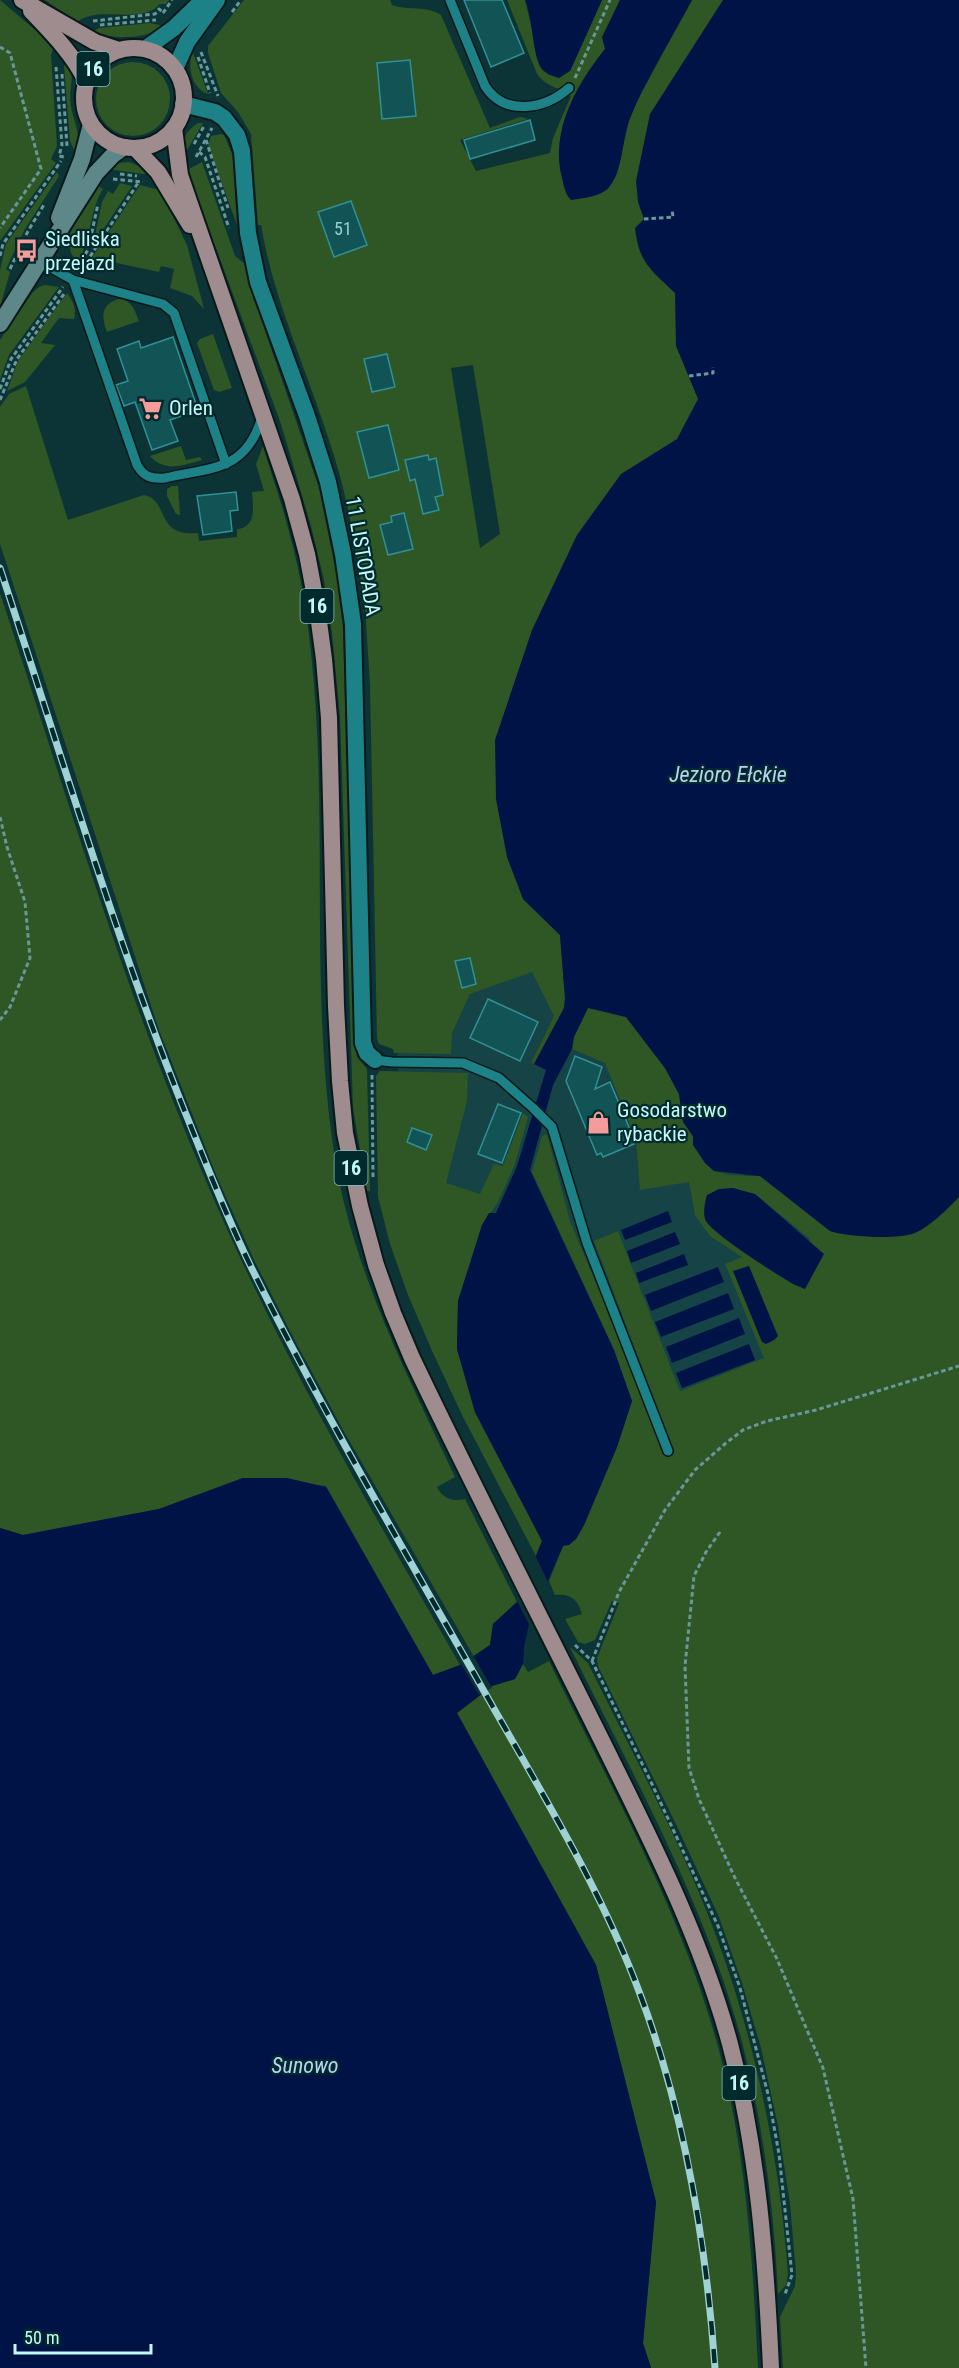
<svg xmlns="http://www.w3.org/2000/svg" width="959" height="2368" font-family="'Roboto Condensed',sans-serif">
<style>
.built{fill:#154346}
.green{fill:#2e5725;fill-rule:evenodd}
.water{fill:#001347}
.pier{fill:#0c3436}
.building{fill:#125356;stroke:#319095;stroke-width:1.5}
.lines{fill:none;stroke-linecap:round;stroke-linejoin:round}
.service-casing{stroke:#09191a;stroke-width:12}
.minor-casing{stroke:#09191a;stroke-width:20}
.tertiary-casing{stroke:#09191a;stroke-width:20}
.secondary-casing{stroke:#09191a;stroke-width:20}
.primary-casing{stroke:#09191a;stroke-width:20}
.path{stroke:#69979a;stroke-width:3;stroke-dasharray:4.5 3;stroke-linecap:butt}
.service{stroke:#1d8287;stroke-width:9}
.minor{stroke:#1d8287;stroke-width:16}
.tertiary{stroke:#1d8287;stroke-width:16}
.secondary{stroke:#5e878a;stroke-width:16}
.primary{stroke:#9f8c8e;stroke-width:16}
.rail-casing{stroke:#9fd2d5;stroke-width:7}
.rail{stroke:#012a2c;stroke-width:4.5;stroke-dasharray:14;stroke-linecap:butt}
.labels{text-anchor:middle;stroke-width:4.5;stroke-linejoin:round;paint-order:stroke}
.number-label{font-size:18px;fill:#98d0d2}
.shield{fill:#012a2c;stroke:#8abbbe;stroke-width:1.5}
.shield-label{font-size:20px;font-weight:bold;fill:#c4f9fc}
.poi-label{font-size:21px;fill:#c4f9fc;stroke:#012a2c;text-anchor:start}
.street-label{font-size:21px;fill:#c4f9fc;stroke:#012a2c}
.water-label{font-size:22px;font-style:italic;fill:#bbd0f2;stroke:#012a2c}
</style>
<rect width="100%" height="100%" fill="#0c3436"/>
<path class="built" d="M 394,814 L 757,1188 L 832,1253 L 813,1364 L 688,1417 L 656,1453 L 400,1204 Z"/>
<g class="green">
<path d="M 0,0 L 54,46 L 51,55 L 57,146 L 51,159 L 56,163 L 0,241 Z"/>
<path d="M 45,0 L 169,0 L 166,4 L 160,4 C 141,26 99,4 77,22 Z"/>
<path d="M 244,0 L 390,0 L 392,5 C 408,11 426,5 441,15 L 490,128 L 520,117 L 528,119 L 460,140 L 476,171 L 550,153 L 553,138 L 571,96 C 559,87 546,87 537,74 L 507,0 L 525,0 L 535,42 L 570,71 L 602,0 L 620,0 L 603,37 L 605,49 L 573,99 L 590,197 L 608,189 L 616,175 L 629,121 L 637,101 L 692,0 L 744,0 L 718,383 L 523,899 L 560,935 L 565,998 L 564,1008 L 534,1064 L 531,1063 L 554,1016 L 532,972 L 470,994 L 452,1033 L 451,1054 L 394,1053 L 393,1049 L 379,1044 L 377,1038 L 370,684 L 365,607 L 372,606 L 368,592 L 363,593 C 355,541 346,490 329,440 C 306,368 274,301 261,225 L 258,225 L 251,134 L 238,112 L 221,93 L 208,53 L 208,46 ZM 473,365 L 500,534 L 480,548 L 451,368 Z"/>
<path d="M 150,23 L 164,26 C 148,40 111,39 92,32 L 99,28 Z"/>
<path d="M 192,50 L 208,94 C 190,88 188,66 192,50 Z"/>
<path d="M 68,59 C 76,81 68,85 71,106 C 73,121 83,136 75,152 L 70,141 L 64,66 Z"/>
<circle cx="133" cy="99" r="37"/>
<path d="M 198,123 L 203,123 L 186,152 L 182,155 C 182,139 185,132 198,123 Z"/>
<path d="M 221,134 L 224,135 L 233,156 L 237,225 L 208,145 L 211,136 Z"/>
<path d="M 129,162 L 139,166 L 148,173 L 143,174 L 107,169 L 118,163 Z"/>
<path d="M 202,162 L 235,256 L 245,264 L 258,310 L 319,488 L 337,577 L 343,629 L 355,1046 L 357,1057 L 367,1069 L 370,1191 L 367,1191 L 353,1108 L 340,717 L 332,633 L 324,580 L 311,526 L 281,424 L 187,170 Z"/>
<path d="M 57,172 L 59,176 L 25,229 L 6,269 L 10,272 L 0,307 L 0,270 L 6,244 Z"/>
<path d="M 120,183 L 132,186 L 93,245 L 102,202 L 108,191 L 113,194 Z"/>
<path d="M 96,184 L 103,189 C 89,211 92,240 77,262 L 71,253 L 68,237 Z"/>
<path d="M 140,185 L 155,189 L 159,188 L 187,245 L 204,309 L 192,296 L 170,288 L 174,269 L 161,266 L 159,272 L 98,259 L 103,272 L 86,267 Z"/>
<path d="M 45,285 L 59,287 L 9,355 L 0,380 L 0,340 L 32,293 L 39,287 Z"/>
<path d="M 67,293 C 73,302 77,308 74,319 L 59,318 L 41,343 L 55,345 L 25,382 L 7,391 L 18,361 Z"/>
<path d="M 119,299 C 133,301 134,309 139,321 L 107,332 C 101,316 101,304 119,299 Z"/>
<path d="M 213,334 L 232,388 L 219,392 L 214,390 L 197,343 L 200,339 Z"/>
<path d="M 26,386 L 68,520 L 144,495 C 170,500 154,537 198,533 L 199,541 L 237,537 L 237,529 C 257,527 253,507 252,492 L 264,491 L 256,464 L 263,446 C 271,474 282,503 289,532 C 303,581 310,634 314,685 C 327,842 310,1002 335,1158 C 353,1271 407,1374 455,1477 L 437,1487 C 443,1499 453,1502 465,1499 L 517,1602 L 493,1624 L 490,1645 L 474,1657 L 343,1430 L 293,1337 L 255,1262 L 217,1177 L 159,1030 L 0,544 L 0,407 L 9,394 Z"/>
<path d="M 181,446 L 186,460 L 200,457 L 202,460 C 183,465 165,473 150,456 Z"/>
<path d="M 172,486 L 178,486 L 180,515 L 176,514 L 167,496 L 167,489 Z"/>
<path d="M 0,593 C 65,790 124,991 206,1181 C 277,1349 370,1507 460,1665 L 433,1675 L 326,1486 L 243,1478 L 159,1509 L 23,1535 L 0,1528 Z"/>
<path d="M 588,1007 L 626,1017 L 665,1068 L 679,1094 L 683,1122 L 693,1136 L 705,1163 L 714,1171 L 729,1175 L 760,1176 L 830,1231 L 914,1233 L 943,1213 L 959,1197 L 959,2368 L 783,2368 L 780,2317 L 795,2286 L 796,2273 L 790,2204 L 778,2126 L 761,2048 L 742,1983 L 719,1917 L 675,1822 L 598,1666 L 597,1658 L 619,1603 L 612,1601 L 595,1640 L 585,1644 L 578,1642 L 565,1619 L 582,1614 C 578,1600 571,1593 555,1595 L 549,1581 L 563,1546 L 576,1539 L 584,1525 L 617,1447 L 632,1401 L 614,1350 L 532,1172 L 542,1136 L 547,1134 L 570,1221 L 623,1347 L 663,1454 L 672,1446 L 594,1241 L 618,1231 L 680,1391 L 764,1358 L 725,1264 L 742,1257 L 710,1236 L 695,1215 L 689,1182 L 640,1190 L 636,1140 L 605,1063 L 572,1049 L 574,1037 ZM 755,1194 L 810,1239 L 798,1286 C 786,1282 712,1232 706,1221 C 703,1216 705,1209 705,1203 Z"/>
<path d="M 380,1071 L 468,1073 L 467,1101 L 446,1183 L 480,1194 L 494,1164 L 503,1166 L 523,1113 L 528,1117 L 515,1164 L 498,1202 L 482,1225 L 458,1301 L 457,1349 L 475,1412 L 542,1541 L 536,1556 L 463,1417 L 433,1353 L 408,1295 L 390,1244 L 378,1197 L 376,1076 Z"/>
<path d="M 570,1647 L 588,1663 C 635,1759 688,1854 723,1955 C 759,2058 780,2165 788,2274 L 786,2285 L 778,2294 C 774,2208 763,2122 741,2038 C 704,1901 632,1774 570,1647 Z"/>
<path d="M 549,1661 C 613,1792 688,1923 723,2066 C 747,2165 753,2266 758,2368 L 651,2368 L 643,2343 L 656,2202 L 596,1965 L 457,1713 L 492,1686 L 515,1679 L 523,1664 L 528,1672 Z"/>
</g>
<g class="water">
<path d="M 525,0 L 602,0 L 570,71 L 559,78 C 552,76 543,73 540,66 C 532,50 533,19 525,0 Z"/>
<path d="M 620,0 L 692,0 C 671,39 647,77 630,118 C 622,138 623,172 609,187 C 601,197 583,198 571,200 C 565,194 564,186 562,178 C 550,131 576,85 605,49 L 602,37 Z"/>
<path d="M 723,0 L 959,0 L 959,1197 C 947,1209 931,1226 915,1233 C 899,1240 847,1237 830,1231 L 760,1176 L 714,1171 L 705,1163 L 693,1145 L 693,1136 L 683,1122 L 679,1094 L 665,1068 L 626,1017 L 588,1008 L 574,1037 L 572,1049 L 553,1085 L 530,1170 L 614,1350 L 632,1401 L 617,1447 L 584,1525 L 576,1539 L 569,1545 L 563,1546 L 529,1624 L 524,1647 L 523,1664 L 515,1679 L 492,1686 L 457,1713 L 596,1965 L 656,2202 L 643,2343 L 651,2368 L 0,2368 L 0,1528 L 23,1535 L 159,1509 L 243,1478 L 287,1478 L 326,1487 L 433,1675 L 460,1665 L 490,1645 L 493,1624 L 517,1602 L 542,1541 L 475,1412 L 457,1349 L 458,1301 L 482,1225 L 489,1213 L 496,1213 L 517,1166 L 546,1070 L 534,1064 L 564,1008 L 565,998 L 560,935 L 523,899 L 507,857 L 496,799 L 495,740 L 532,630 L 577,535 L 621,474 L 677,439 L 698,399 L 676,346 L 675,293 C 651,270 639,263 635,228 L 644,219 L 638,202 L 636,181 L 650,114 Z"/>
<path d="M 733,1188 L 755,1194 L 824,1254 L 805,1289 L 793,1284 C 777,1274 710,1233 705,1219 C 703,1211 705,1202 707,1195 L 719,1189 Z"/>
<path d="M 668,1211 L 672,1222 L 625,1240 L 621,1230 Z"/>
<path d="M 675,1232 L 680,1244 L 631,1263 L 627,1251 Z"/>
<path d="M 684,1254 L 688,1265 L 639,1283 L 636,1273 Z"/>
<path d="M 749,1266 L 778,1336 L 774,1340 L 766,1344 L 762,1342 L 733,1271 Z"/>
<path d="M 718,1267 L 724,1282 L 651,1311 L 645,1295 Z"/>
<path d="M 728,1293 L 734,1309 L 661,1337 L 655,1322 Z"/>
<path d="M 739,1318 L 745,1334 L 672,1363 L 666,1347 Z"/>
<path d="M 749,1344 L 755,1360 L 682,1388 L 676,1373 Z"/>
</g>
<g class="pier">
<path d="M 534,1553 L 550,1586 L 531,1628 L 515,1597 Z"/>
<path d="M 473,1655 L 492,1688 L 479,1695 L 460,1662 Z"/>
</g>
<g class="building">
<path d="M 464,0 L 502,0 L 524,53 L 491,67 Z"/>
<path d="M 410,60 L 416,116 L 382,119 L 377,63 Z"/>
<path d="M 530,120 L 535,140 L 470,159 L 464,140 Z"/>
<path d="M 351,201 L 367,245 L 334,257 L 318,212 Z"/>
<path d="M 173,337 L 198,410 L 170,420 L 178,441 L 152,450 L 135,402 L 124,406 L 116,385 L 128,381 L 117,349 L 139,341 L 141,348 Z"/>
<path d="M 387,354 L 395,387 L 372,392 L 364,359 Z"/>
<path d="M 388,425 L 399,470 L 369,478 L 357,432 Z"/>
<path d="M 428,455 L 429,460 L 436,458 L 443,495 L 435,497 L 439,510 L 423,514 L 415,479 L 410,481 L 405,460 Z"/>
<path d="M 236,492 L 238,510 L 230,511 L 232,531 L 203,535 L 197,496 Z"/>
<path d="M 404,513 L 413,549 L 388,555 L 380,525 L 392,522 L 391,516 Z"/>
<path d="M 470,958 L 476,984 L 462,988 L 455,961 Z"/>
<path d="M 488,999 L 538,1022 L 520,1061 L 470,1038 Z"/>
<path d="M 575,1056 L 602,1067 L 595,1089 L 610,1082 L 634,1139 L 632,1140 L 634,1144 L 603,1157 L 601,1153 L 597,1155 L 566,1081 Z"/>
<path d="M 498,1104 L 521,1113 L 502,1163 L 478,1154 Z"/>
<path d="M 412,1128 L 432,1135 L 426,1150 L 407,1142 Z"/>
</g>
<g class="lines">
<defs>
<g id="service">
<path d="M 450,0 L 485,86 C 505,117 545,109 569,88"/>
<path d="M 41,262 L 73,280 L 163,304 L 174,313 L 226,464"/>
<path d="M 73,280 L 137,465 C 144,477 151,479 165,478 C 213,467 246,471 262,417"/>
<path d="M 375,1060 L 392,1062 L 463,1063 L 499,1078 L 533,1108 L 552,1127 L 587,1243 L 668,1451"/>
</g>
<path id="minor" d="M 183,104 L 215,112 L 224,118 L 237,135 L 242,151 L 248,233 L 258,282 L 307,416 L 328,482 L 343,554 L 353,624 L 363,1043 L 367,1053 L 375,1060"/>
<g id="tertiary">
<path d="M 145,49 L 174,28 L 203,0"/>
<path d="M 175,69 L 187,42 L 217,0"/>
</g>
<g id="secondary">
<path d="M 59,218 L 82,159 L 91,124"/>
<path d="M 0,324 L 96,173 L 113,155 L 124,147"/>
</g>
<g id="primary">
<path d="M 22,0 L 95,42 L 119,50"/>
<path d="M 31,11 C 52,33 73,54 86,81"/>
<circle cx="134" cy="98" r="50"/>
<path d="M 174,128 L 180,175 L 292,499 L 307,554 L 317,607 L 324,659 L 329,718 L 336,1006 L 340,1081 L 345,1133 L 360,1206 L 376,1265 L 393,1313 L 412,1358 C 473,1486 538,1612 601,1739 C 650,1838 701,1937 730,2044 C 758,2151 766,2259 771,2368"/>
<path d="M 135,148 L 158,172 L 190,225"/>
</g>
</defs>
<use href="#service" class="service-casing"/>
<use href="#minor" class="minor-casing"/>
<use href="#tertiary" class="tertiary-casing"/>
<use href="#secondary" class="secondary-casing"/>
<use href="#primary" class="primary-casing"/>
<g class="path">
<path d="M 232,12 L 241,0"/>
<path d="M 163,13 L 172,0"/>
<path d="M 93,21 L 155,14 L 159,9 L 164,13"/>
<path d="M 100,25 L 156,20"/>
<path d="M 0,47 L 10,53 L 41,169 L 0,228"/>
<path d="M 201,52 L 218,96"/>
<path d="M 198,57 L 210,93"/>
<path d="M 56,67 L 62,145 L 59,156 L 64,157"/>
<path d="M 62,74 L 67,146"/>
<path d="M 575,78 L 610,0"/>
<path d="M 206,140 L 228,208"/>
<path d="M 194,144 L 204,126"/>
<path d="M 199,152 L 205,157 L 229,228"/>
<path d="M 196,157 L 212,128"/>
<path d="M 120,174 L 137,176"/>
<path d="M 113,179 L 143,182"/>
<path d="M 644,219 L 673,217 L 672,209"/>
<path d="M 0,256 L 3,244 L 61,161"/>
<path d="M 77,267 L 88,250 L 98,204"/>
<path d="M 10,269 L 28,231 L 45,203"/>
<path d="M 82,269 L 138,183"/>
<path d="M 689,376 L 713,373 L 713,367"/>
<path d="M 0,389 L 11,359 L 63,287"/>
<path d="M 0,400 L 17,359 L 64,294"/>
<path d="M 0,817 L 7,847 L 25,902 L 30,958 L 10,1007 L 0,1020"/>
<path d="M 372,1075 L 373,1177"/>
<path d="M 720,1532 L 706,1552 L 694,1576 L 685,1666 L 689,1768 L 699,1799 L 734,1876 L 777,1959 L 823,2068 L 853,2199 L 866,2368"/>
<path d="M 575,1645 L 592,1661 L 651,1782 L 718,1926 L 740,1988 L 768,2094 L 779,2154 L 792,2275 L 785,2294"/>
<path d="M 592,1661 L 619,1592 L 665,1510 L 695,1470 L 726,1443 L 743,1430 L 767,1421 L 816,1410 L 959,1366"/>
</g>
<use href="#service" class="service"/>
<use href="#minor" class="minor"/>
<use href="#tertiary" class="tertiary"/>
<use href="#secondary" class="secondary"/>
<use href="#primary" class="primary"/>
<defs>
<path id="rail" d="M 0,568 C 59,748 113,931 183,1107 C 205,1161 226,1216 252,1269 C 326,1418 411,1562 493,1707 C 546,1800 603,1894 640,1994 C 685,2114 706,2241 715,2368"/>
</defs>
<use href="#rail" class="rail-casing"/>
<use href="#rail" class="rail"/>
</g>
<defs>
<symbol id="bus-bare" viewBox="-9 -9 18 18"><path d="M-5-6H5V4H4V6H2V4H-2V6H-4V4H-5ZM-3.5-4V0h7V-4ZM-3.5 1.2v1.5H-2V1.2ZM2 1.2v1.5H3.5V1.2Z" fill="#f59b9b" stroke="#012a2c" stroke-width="2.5" paint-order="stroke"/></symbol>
<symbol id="supermarket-bare" viewBox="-9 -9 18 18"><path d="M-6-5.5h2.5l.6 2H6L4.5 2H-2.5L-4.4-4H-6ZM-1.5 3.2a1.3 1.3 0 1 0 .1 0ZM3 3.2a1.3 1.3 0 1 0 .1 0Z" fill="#f59b9b" stroke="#012a2c" stroke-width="2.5" paint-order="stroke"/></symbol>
<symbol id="shop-bare" viewBox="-9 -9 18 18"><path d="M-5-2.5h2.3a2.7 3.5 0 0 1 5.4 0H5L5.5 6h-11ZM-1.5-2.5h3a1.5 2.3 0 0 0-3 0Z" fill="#f59b9b" stroke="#012a2c" stroke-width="2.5" paint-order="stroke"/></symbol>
</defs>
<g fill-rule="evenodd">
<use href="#bus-bare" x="10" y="234" width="33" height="33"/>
<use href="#supermarket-bare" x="134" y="392" width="33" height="33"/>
<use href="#shop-bare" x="582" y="1106" width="33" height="33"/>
</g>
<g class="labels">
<g class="number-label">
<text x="343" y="235">51</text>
</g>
<g class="shield">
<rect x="76.5" y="52" width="33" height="34" rx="4.5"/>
<rect x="300.5" y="589" width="33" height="34" rx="4.5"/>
<rect x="334.5" y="1151" width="33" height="34" rx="4.5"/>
<rect x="722.5" y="2066" width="33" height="34" rx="4.5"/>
</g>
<g class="shield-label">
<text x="93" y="76">16</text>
<text x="317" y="613">16</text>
<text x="351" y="1175">16</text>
<text x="739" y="2090">16</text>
</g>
<g class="poi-label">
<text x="45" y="246">Siedliska<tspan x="45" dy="24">przejazd</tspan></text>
<text x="169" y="415">Orlen</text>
<text x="617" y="1117">Gosodarstwo<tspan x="617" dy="24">rybackie</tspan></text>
</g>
<g class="street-label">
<text transform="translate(363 556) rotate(80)" y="7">11 LISTOPADA</text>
</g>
<g class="water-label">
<text x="728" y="782">Jezioro Ełckie</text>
<text x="305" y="2073">Sunowo</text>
</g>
</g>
<path d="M15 2344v9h136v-9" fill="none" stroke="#c4f9fc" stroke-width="3"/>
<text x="24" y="2344" font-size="18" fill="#c4f9fc" stroke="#012a2c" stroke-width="4.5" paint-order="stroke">50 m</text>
</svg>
